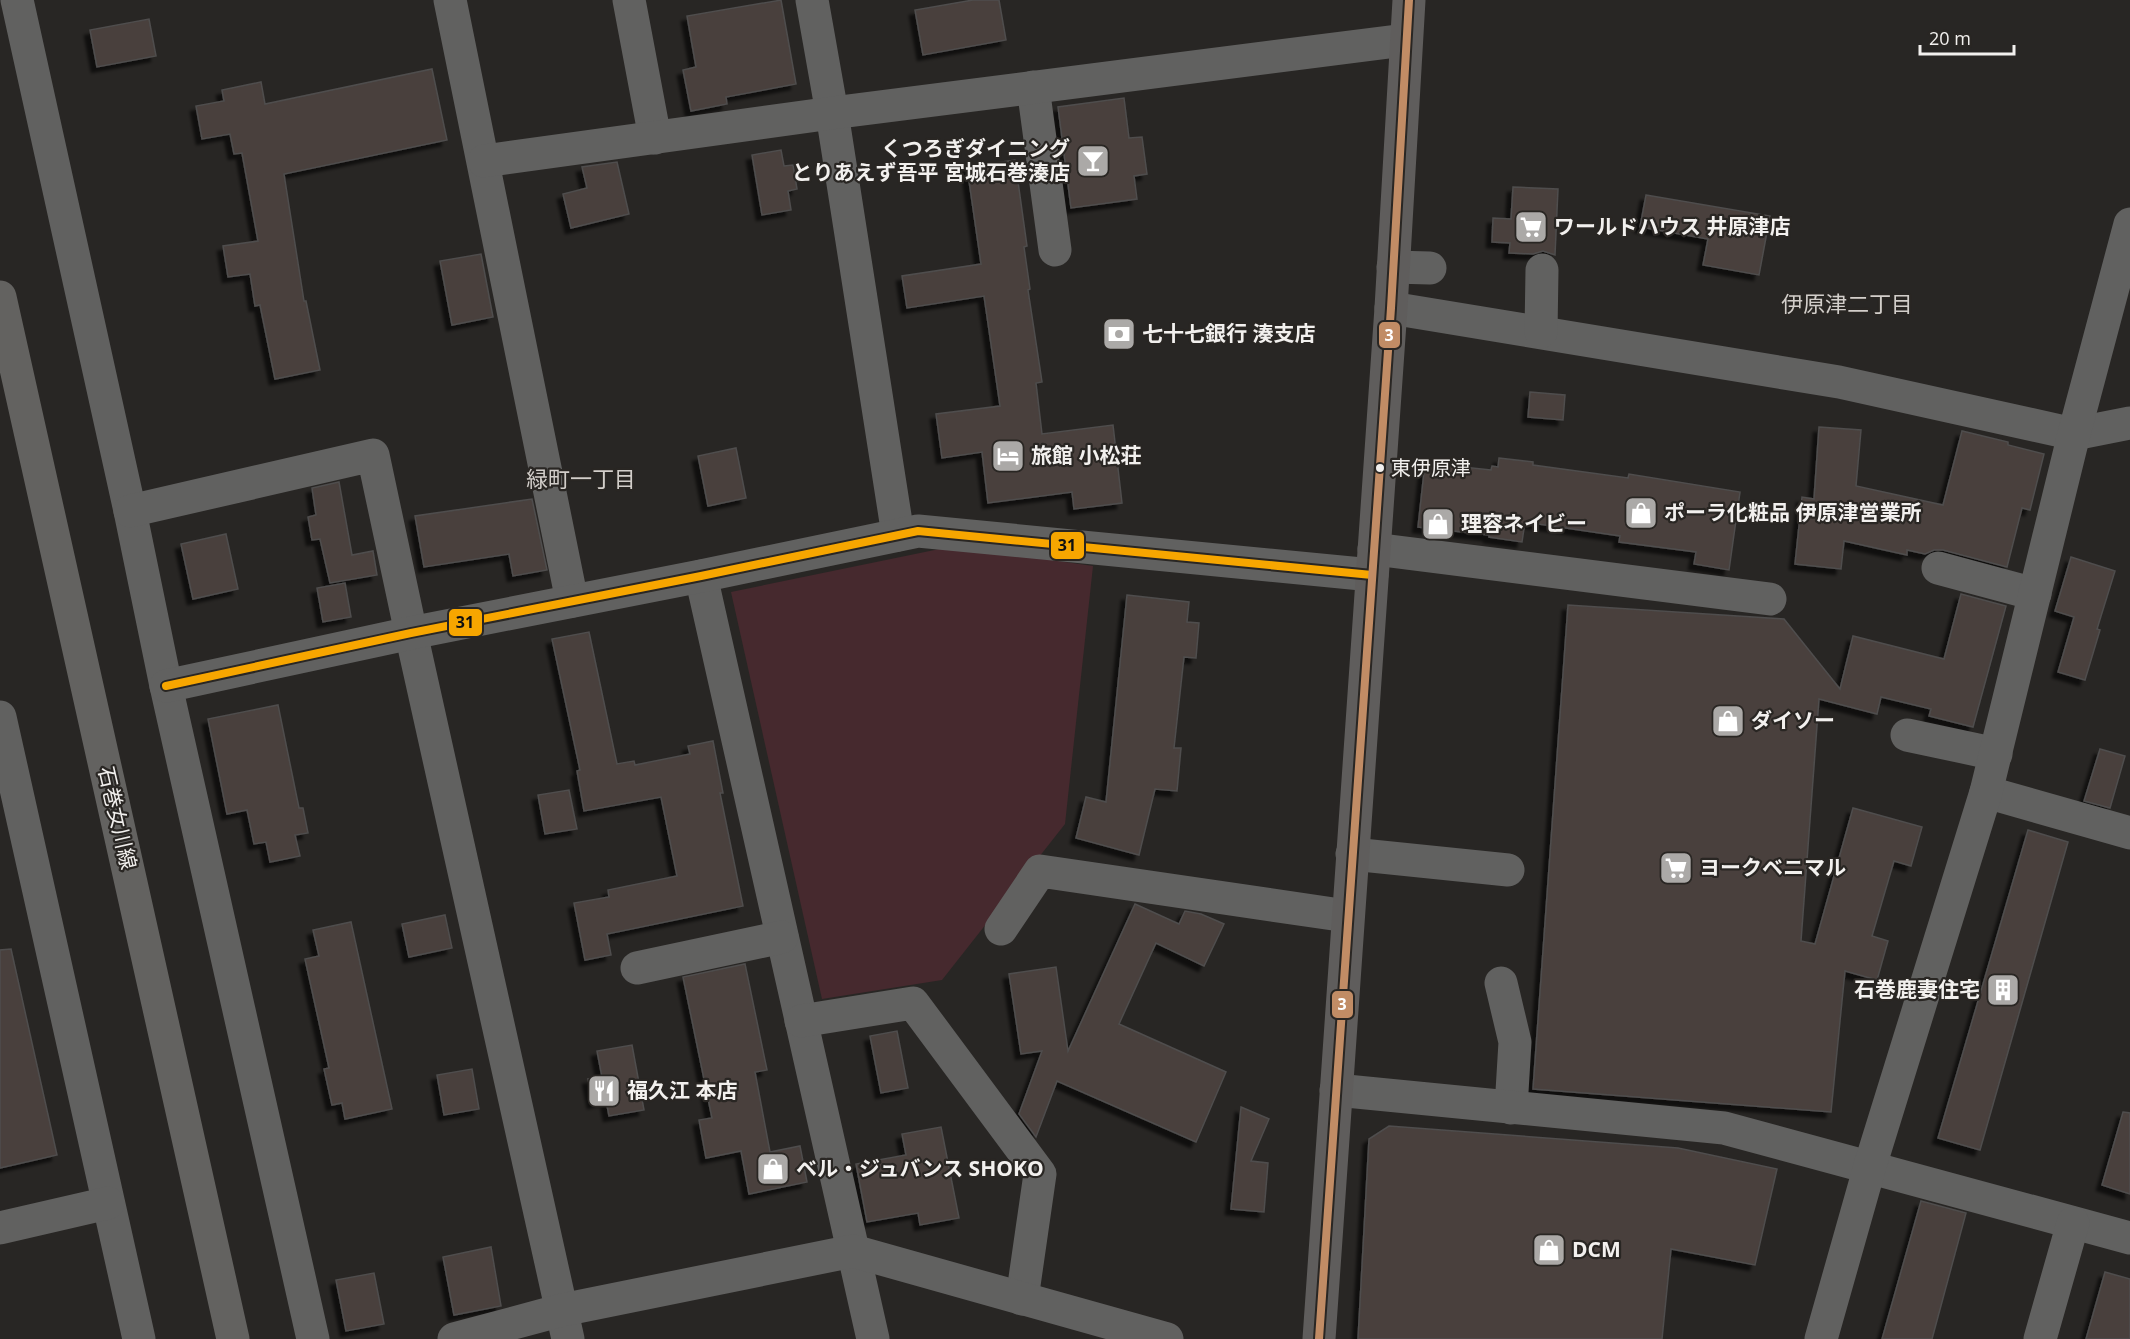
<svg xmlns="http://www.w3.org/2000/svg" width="2130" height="1339" font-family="'Open Sans','Noto Sans JP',sans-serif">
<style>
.green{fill:#46292e}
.building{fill:#48403d;stroke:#4f4d4d;stroke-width:1.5;filter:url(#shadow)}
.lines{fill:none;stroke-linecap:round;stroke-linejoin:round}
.minor{stroke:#616160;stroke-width:33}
.major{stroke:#636260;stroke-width:33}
.highway{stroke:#5f5d5c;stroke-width:33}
.bus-1-casing{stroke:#292623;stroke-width:12}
.bus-2-casing{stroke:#292623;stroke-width:12}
.bus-1{stroke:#f7a600;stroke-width:8}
.bus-2{stroke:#c18c65;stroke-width:8}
.bus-dot{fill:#f2f0ee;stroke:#292623;stroke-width:2}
.labels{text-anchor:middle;stroke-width:4.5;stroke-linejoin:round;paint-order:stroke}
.bus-label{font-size:20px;fill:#f2f0ee;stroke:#292623;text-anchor:start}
.poi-label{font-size:21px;font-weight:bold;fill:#f2f0ee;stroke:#292623;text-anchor:start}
.street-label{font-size:21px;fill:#f2f0ee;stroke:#292623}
.neighbourhood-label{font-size:22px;fill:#d2ceca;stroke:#292623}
.line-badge{stroke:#292623;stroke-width:2}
.badge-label{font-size:16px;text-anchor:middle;font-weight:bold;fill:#fff}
.pale-badge-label{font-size:16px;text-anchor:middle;font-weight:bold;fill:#111}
</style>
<defs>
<filter id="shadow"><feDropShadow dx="-5.5" dy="5.5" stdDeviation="1.5" flood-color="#0009"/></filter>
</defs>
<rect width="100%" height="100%" fill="#282624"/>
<path class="green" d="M 954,546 L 1093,566 L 1065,824 L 942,980 L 822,999 L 731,592 Z"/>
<g class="building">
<path d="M 781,0 L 796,84 L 726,97 L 727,104 L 691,111 L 683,70 L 696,67 L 687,16 Z"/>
<path d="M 973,0 L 999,0 L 1006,40 L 923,55 L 915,10 Z"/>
<path d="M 149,19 L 156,56 L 97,67 L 90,30 Z"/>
<path d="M 432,69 L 447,140 L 284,174 L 304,301 L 306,301 L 320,370 L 275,379 L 260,305 L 255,306 L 250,274 L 228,277 L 223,246 L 258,241 L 242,153 L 234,154 L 230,134 L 202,139 L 196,106 L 224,101 L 222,90 L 261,82 L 265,104 Z"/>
<path d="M 1124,98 L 1129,138 L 1142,137 L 1147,174 L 1134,176 L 1137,199 L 1071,208 L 1058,107 Z"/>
<path d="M 781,150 L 784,166 L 793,165 L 797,189 L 788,191 L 791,210 L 762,215 L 752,155 Z"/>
<path d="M 1015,160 L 1027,246 L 1024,247 L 1030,289 L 1028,290 L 1042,382 L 1036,383 L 1042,434 L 1113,425 L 1122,503 L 1074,509 L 1072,492 L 988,503 L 982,452 L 942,458 L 936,414 L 1000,406 L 984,296 L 907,308 L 902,276 L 981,264 L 967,167 Z"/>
<path d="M 617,162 L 629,214 L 571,228 L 563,194 L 587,188 L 582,167 Z"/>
<path d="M 1513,187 L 1558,189 L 1555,255 L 1543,251 L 1533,254 L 1509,253 L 1510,243 L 1492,242 L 1493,218 L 1511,219 Z"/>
<path d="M 1646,195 L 1770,216 L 1759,275 L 1703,265 L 1708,239 L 1640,227 Z"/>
<path d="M 481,254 L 493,317 L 452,325 L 440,261 Z"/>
<path d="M 1530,392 L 1565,395 L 1563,420 L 1528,417 Z"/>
<path d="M 1819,427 L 1861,430 L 1856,486 L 1943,505 L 1962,431 L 2008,442 L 2008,445 L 2044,454 L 2030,510 L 2022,508 L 2007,567 L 1943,550 L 1934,550 L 1925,554 L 1907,550 L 1907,555 L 1844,541 L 1841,569 L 1795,564 L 1802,497 L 1814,499 Z"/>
<path d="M 736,448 L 746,498 L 708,506 L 698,456 Z"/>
<path d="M 1499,458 L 1533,462 L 1533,465 L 1628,478 L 1629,474 L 1740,492 L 1729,570 L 1694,564 L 1696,552 L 1619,542 L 1620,536 L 1525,522 L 1522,542 L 1489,537 L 1489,535 L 1418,527 L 1425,463 L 1491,470 L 1492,466 L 1498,467 Z"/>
<path d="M 339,482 L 352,555 L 373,551 L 377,575 L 330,583 L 320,539 L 312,540 L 308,517 L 316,515 L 312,488 Z"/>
<path d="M 532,499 L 547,570 L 513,576 L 509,554 L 424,567 L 415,516 Z"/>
<path d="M 226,534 L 238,589 L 193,599 L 181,544 Z"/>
<path d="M 2071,557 L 2115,571 L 2097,629 L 2100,630 L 2085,680 L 2058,672 L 2074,617 L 2055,611 Z"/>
<path d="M 345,583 L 351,617 L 323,622 L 317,588 Z"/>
<path d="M 1961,594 L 2006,606 L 1973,727 L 1929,716 L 1931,709 L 1881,697 L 1877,714 L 1819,699 L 1801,941 L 1815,944 L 1853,808 L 1922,827 L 1911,866 L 1894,861 L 1872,936 L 1888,941 L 1877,980 L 1845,971 L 1831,1112 L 1533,1089 L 1568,605 L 1784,619 L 1840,689 L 1853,636 L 1944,659 Z"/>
<path d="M 1127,595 L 1189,602 L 1187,622 L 1199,623 L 1196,658 L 1184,657 L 1174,748 L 1181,748 L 1177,791 L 1155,789 L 1139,855 L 1076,838 L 1086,797 L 1106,802 Z"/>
<path d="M 589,632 L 617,764 L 634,761 L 635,765 L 690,754 L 688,746 L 713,741 L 723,793 L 720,793 L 743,906 L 607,934 L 611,955 L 585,960 L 574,903 L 609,897 L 608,890 L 677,876 L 661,797 L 584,811 L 577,771 L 580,770 L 552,639 Z"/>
<path d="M 278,705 L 299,808 L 303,808 L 308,833 L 295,835 L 300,856 L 270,862 L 266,842 L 254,844 L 247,810 L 227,814 L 208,719 Z"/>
<path d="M 2100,749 L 2125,756 L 2110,808 L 2084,801 Z"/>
<path d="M 569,790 L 577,829 L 545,834 L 538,795 Z"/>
<path d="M 2028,830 L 2068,842 L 1980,1150 L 1938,1138 Z"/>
<path d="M 1135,904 L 1179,924 L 1185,911 L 1201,914 L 1224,924 L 1204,966 L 1156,943 L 1119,1024 L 1226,1072 L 1196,1142 L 1057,1081 L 1036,1137 L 1019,1114 L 1042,1051 L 1021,1054 L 1009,974 L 1056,967 L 1068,1051 Z"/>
<path d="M 445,915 L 452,948 L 409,957 L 402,924 Z"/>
<path d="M 351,922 L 392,1109 L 345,1119 L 342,1103 L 332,1105 L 324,1069 L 329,1068 L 305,959 L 319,956 L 313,930 Z"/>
<path d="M 11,949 L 57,1155 L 0,1168 L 0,950 Z"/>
<path d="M 745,964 L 767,1070 L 755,1072 L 770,1152 L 800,1146 L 807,1182 L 749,1194 L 741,1151 L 706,1158 L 699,1120 L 712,1118 L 683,977 Z"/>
<path d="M 897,1031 L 908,1088 L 881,1093 L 870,1036 Z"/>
<path d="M 632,1045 L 644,1110 L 609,1116 L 606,1100 L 593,1103 L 588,1079 L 602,1077 L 597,1051 Z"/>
<path d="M 472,1069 L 479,1109 L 444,1115 L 437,1075 Z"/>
<path d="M 1241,1107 L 1269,1119 L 1251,1161 L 1268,1163 L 1264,1212 L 1231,1209 Z"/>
<path d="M 2123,1112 L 2130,1113 L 2130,1194 L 2102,1185 Z"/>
<path d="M 1389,1126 L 1678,1148 L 1777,1169 L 1755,1265 L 1671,1249 L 1662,1339 L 1358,1339 L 1369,1139 Z"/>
<path d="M 941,1127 L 959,1218 L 920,1225 L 918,1213 L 867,1222 L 856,1164 L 906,1155 L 902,1134 Z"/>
<path d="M 1921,1201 L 1966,1213 L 1932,1339 L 1882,1339 Z"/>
<path d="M 491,1247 L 501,1306 L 454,1315 L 443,1257 Z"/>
<path d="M 2105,1272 L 2130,1279 L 2130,1339 L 2086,1339 Z"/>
<path d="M 374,1273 L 384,1324 L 346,1331 L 336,1280 Z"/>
</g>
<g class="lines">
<g class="minor">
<path d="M 17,0 L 130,511 L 166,686 L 313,1339"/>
<path d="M 450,0 L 572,601"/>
<path d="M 629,0 L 655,138"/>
<path d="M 812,0 L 832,113 L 898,535"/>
<path d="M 1033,87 L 1055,250"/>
<path d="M 484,161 L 832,113 L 1405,40"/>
<path d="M 1393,267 L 1430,268"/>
<path d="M 1391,308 L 1839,382 L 2074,434 L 2130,423"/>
<path d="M 1541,332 L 1542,270"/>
<path d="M 130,511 L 373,455 L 411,633 L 568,1339"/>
<path d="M 1374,549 L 1770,599"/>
<path d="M 1938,568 L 2035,594"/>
<path d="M 701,576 L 873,1339"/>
<path d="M 166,686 L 411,633 L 701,576 L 918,531 L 1372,575"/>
<path d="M 0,717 L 139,1339"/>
<path d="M 1907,735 L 1996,754"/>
<path d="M 1986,792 L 2130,833"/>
<path d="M 1352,854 L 1508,870"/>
<path d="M 1001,929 L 1040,871 L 1347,916"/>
<path d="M 637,968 L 782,937"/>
<path d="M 1501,983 L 1515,1042 L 1511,1108"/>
<path d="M 801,1021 L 913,1003 L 1040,1174 L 1022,1299"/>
<path d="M 1336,1090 L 1724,1128 L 2130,1238"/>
<path d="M 0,1228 L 108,1203"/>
<path d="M 454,1339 L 562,1310 L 853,1251 L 1167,1339"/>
<path d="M 1821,1339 L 1870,1166 L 1986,792 L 2074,434 L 2130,224"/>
<path d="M 2040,1339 L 2073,1223"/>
</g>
<path class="major" d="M 0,297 L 233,1339"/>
<path class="highway" d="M 1319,1339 L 1391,308 L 1409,0"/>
<defs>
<path id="bus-1" d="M 166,686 L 411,633 L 701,576 L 918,531 L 1372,575"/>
<path id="bus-2" d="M 1319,1339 L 1391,308 L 1409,0"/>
</defs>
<use href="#bus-1" class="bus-1-casing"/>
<use href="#bus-2" class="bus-2-casing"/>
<use href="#bus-1" class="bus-1"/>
<use href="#bus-2" class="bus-2"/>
</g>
<defs>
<symbol id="bar-square" viewBox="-11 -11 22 22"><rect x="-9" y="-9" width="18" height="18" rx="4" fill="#aba9a7" stroke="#292623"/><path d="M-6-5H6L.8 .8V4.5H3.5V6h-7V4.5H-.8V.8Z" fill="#fff"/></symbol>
<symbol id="supermarket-square" viewBox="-11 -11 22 22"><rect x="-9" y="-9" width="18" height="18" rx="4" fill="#aba9a7" stroke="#292623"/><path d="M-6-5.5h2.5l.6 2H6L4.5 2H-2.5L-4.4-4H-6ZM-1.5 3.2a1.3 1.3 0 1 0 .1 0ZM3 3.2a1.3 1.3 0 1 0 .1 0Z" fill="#fff"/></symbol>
<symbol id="bank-square" viewBox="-11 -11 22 22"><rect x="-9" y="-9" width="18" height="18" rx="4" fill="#aba9a7" stroke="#292623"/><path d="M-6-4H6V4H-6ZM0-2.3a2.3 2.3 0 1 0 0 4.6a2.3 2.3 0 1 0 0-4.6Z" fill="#fff"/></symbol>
<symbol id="hotel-square" viewBox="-11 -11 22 22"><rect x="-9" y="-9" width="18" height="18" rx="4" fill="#aba9a7" stroke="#292623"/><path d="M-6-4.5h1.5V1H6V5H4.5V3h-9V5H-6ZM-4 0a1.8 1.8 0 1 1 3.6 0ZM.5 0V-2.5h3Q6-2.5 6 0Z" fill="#fff"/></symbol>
<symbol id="shop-square" viewBox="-11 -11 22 22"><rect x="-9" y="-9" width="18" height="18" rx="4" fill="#aba9a7" stroke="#292623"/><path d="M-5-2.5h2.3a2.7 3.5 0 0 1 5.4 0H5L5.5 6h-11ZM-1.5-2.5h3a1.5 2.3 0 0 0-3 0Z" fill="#fff"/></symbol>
<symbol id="building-square" viewBox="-11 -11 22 22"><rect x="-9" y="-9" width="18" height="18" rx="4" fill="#aba9a7" stroke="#292623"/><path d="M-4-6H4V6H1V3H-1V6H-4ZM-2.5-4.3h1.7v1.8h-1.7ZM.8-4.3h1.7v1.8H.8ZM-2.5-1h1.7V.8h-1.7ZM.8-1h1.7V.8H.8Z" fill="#fff"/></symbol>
<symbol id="restaurant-square" viewBox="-11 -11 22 22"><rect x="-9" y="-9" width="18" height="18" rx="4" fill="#aba9a7" stroke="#292623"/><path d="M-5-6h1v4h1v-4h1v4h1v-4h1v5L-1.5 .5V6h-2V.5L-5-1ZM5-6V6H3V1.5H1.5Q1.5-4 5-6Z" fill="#fff"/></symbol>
</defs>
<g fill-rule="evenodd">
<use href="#bar-square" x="1074" y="142" width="38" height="38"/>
<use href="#supermarket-square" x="1512" y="208" width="38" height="38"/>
<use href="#bank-square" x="1100" y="315" width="38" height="38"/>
<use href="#hotel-square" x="989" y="437" width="38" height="38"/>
<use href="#shop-square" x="1622" y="494" width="38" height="38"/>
<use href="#shop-square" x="1419" y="505" width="38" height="38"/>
<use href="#shop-square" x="1709" y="702" width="38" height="38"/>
<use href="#supermarket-square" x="1657" y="849" width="38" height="38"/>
<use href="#building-square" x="1984" y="971" width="38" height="38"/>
<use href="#restaurant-square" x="585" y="1072" width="38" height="38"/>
<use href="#shop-square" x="754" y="1150" width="38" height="38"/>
<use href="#shop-square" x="1530" y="1231" width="38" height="38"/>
</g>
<circle class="bus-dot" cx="1380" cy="468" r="5"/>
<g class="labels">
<g class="bus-label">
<text x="1391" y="475">東伊原津</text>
</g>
<g class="poi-label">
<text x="1070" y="156" text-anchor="end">くつろぎダイニング<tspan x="1070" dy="24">とりあえず吾平 宮城石巻湊店</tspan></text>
<text x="1554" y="234">ワールドハウス 井原津店</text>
<text x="1142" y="341">七十七銀行 湊支店</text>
<text x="1031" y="463">旅館 小松荘</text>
<text x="1664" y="520">ポーラ化粧品 伊原津営業所</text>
<text x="1461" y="531">理容ネイビー</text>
<text x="1751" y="728">ダイソー</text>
<text x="1699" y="875">ヨークベニマル</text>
<text x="1980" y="997" text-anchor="end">石巻鹿妻住宅</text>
<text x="627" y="1098">福久江 本店</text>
<text x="796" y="1176">ベル・ジュバンス SHOKO</text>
<text x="1572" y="1257">DCM</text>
</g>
<g class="street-label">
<text transform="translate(117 818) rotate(77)" y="7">石巻女川線</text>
</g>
<g class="neighbourhood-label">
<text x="1847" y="312">伊原津二丁目</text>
<text x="581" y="487">緑町一丁目</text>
</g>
</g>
<g class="line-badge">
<rect x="1378" y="321" width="23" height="28" rx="6" fill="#c18c65"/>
<rect x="1050" y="531" width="35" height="29" rx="6" fill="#f7a600"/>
<rect x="448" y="608" width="35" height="29" rx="6" fill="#f7a600"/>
<rect x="1331" y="990" width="23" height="29" rx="6" fill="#c18c65"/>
</g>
<g class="badge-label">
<text x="1389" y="341">3</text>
<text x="1342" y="1010">3</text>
</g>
<g class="pale-badge-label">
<text x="1067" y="551">31</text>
<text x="465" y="628">31</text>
</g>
<path d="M1920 45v9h94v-9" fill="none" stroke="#f2f0ee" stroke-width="3"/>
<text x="1929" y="45" font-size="18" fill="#f2f0ee" stroke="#292623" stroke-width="4.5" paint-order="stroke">20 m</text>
</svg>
